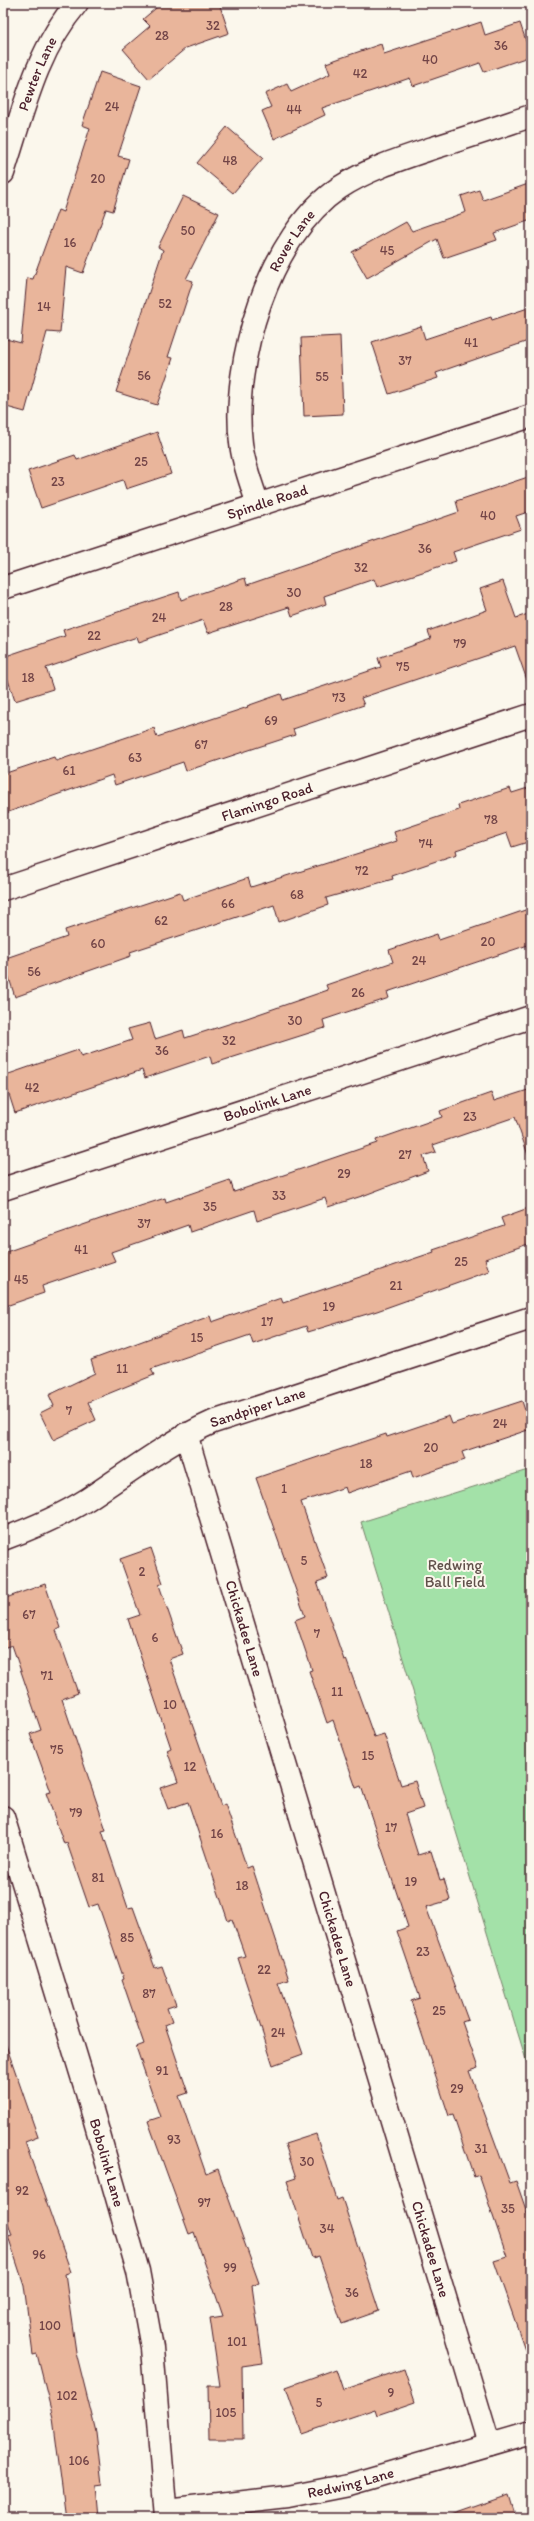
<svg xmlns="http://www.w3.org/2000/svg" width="534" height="2521" font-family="Itim,sans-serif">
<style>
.green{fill:#a3e1a8;stroke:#76806a}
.building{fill:#e9b59b;stroke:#4a1f2b}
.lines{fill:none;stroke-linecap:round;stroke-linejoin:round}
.minor-casing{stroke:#4a1f2b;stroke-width:25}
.minor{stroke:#fbf7ec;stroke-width:22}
.labels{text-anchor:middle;stroke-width:4;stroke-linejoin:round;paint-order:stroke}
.number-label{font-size:13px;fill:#724447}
.street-label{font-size:15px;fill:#4a1f2b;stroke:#fbf7ec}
.park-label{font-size:15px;fill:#60504a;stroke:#fbf7ec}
</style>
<rect width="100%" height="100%" fill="#fbf7ec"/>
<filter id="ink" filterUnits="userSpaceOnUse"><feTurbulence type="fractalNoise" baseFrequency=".025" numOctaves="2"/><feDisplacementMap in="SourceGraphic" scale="8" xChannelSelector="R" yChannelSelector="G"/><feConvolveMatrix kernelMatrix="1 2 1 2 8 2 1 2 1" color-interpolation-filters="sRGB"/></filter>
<g filter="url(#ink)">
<path class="green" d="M 531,1469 L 531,2076 L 361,1522 Z"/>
<g class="building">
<path d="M 162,3 L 219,3 L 229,33 L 186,48 L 149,79 L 123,49 L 150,26 L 143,19 Z"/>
<path d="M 481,22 L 485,35 L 520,23 L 531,56 L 484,72 L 480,63 L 413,86 L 410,78 L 322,108 L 325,115 L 274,139 L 262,111 L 271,107 L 265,94 L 287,84 L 291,92 L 330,74 L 326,63 L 381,44 L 384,54 Z"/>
<path d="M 100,72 L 141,86 L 118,156 L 129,159 L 113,211 L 106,209 L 83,273 L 66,267 L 60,333 L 47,332 L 25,412 L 3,406 L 3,350 L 6,339 L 21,343 L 27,278 L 33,279 L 58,210 L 63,212 L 90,128 L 82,125 Z"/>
<path d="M 227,127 L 263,158 L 233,193 L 197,163 Z"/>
<path d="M 531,183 L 531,220 L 494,233 L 497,240 L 444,258 L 437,239 L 367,278 L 352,252 L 406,222 L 412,231 L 466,212 L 461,196 L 479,190 L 483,200 Z"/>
<path d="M 183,196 L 219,213 L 186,279 L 193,281 L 168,357 L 173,358 L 157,405 L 116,392 L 163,250 L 158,247 Z"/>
<path d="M 531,307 L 531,340 L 436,373 L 438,378 L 389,394 L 372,342 L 421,326 L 425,339 L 491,317 L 492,320 Z"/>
<path d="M 340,336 L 343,414 L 304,416 L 301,338 Z"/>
<path d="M 157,432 L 171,474 L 126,489 L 123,480 L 41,508 L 28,471 L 75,455 L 77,460 Z"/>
<path d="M 531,476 L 531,511 L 516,516 L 521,529 L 453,552 L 456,561 L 377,587 L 374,579 L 324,596 L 326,604 L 292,616 L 289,607 L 208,633 L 203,620 L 139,642 L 137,637 L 46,668 L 53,689 L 15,701 L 3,665 L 3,657 L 65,636 L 63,630 L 179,592 L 181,600 L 245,578 L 247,585 L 459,512 L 456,501 Z"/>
<path d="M 503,581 L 516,618 L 531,613 L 531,682 L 528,683 L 515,646 L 361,698 L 364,705 L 293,729 L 295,735 L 243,752 L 186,771 L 183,762 L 115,785 L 112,775 L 3,814 L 3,774 L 54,757 L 56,761 L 154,728 L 157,737 L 248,707 L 247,706 L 281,694 L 283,700 L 381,667 L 378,658 L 431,639 L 428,631 L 487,610 L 480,589 Z"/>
<path d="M 531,787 L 531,841 L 512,847 L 507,833 L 456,850 L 457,854 L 392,876 L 393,879 L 326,898 L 328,905 L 279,922 L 274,905 L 130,952 L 131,956 L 15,997 L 3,959 L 67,937 L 65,930 L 180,892 L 183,900 L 248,878 L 251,887 L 397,841 L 394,832 L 459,810 L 458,805 L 510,788 L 512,793 Z"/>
<path d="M 531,908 L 531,944 L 387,992 L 389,998 L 323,1020 L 325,1028 L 212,1064 L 210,1056 L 145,1078 L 142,1070 L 15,1113 L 3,1076 L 78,1050 L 81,1057 L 132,1040 L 128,1029 L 150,1023 L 155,1039 L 183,1030 L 185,1038 L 247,1018 L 328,990 L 326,985 L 393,962 L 389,950 L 437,934 L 439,940 Z"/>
<path d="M 531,1089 L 531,1154 L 528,1155 L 515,1117 L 433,1145 L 436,1152 L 423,1156 L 428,1171 L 365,1195 L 328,1207 L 325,1198 L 257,1221 L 254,1210 L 190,1232 L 188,1225 L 111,1252 L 115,1261 L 42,1286 L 44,1293 L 3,1307 L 3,1253 L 100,1219 L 165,1198 L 166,1202 L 230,1180 L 234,1192 L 377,1143 L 376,1140 L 442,1117 L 440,1111 L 491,1093 L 494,1101 Z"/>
<path d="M 531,1207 L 531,1243 L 485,1259 L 489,1271 L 377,1311 L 308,1332 L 306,1326 L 253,1344 L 250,1335 L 151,1369 L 154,1375 L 88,1402 L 96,1420 L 53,1440 L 40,1413 L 54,1406 L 49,1395 L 95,1373 L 91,1360 L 210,1316 L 212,1322 L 281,1298 L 283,1303 L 434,1252 L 433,1250 L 504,1226 L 501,1218 Z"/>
<path d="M 522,1401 L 531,1429 L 462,1452 L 465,1460 L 413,1478 L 411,1471 L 347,1493 L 345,1487 L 301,1502 L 328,1578 L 317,1582 L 344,1660 L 346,1659 L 374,1737 L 384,1734 L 401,1785 L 415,1781 L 423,1808 L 405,1814 L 418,1855 L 431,1851 L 440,1880 L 444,1879 L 450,1900 L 426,1907 L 468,2020 L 462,2022 L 478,2068 L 469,2071 L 510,2183 L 516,2181 L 531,2224 L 531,2358 L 528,2358 L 494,2261 L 507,2257 L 479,2175 L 474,2177 L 453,2115 L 449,2116 L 411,2001 L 420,1998 L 397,1931 L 408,1927 L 361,1786 L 356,1788 L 333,1720 L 327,1723 L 309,1671 L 312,1670 L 295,1620 L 305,1616 L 256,1478 L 386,1434 L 387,1437 L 449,1416 L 452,1424 Z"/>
<path d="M 151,1548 L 163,1583 L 159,1585 L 183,1654 L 169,1659 L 221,1806 L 225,1804 L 247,1868 L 252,1866 L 289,1980 L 278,1983 L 303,2054 L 273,2065 L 238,1958 L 245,1956 L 232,1919 L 228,1921 L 188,1802 L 168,1809 L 160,1788 L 178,1782 L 167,1750 L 171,1748 L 128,1619 L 140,1615 L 120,1559 Z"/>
<path d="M 45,1584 L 60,1628 L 56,1630 L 78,1693 L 62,1699 L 106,1830 L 102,1831 L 128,1908 L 133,1907 L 155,1968 L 162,1966 L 176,2005 L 167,2008 L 172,2022 L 165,2025 L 188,2093 L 179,2096 L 206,2174 L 218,2169 L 259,2283 L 252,2286 L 263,2363 L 242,2366 L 243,2439 L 209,2439 L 208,2386 L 220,2386 L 210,2318 L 223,2316 L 194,2232 L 189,2234 L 148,2121 L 160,2117 L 136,2047 L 144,2044 L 122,1980 L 124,1979 L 98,1904 L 89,1907 L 67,1843 L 64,1844 L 46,1793 L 51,1792 L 30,1734 L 41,1730 L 12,1645 L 3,1648 L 3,1599 Z"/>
<path d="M 3,2045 L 6,2045 L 38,2137 L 25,2142 L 71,2272 L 65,2274 L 76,2352 L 96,2432 L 102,2484 L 95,2485 L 98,2518 L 66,2518 L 53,2418 L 37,2354 L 33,2355 L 24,2285 L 8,2236 L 12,2235 L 3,2207 Z"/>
<path d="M 316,2134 L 337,2200 L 342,2198 L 379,2311 L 342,2324 L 319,2256 L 312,2258 L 287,2181 L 296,2178 L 285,2144 Z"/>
<path d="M 336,2369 L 343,2390 L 404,2369 L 415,2402 L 377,2415 L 375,2409 L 302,2434 L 286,2387 Z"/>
<path d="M 509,2495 L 516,2518 L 453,2518 L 452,2515 Z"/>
</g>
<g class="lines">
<defs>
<g id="minor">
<path id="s1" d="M 3,173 C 22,115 36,51 77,3"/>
<path id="s2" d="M 258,505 C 252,485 243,464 241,443 C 231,363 269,235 339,188 C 368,169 400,159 433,148 C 466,138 498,127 531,116"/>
<path id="s3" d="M 3,588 L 531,416"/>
<path id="s4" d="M 3,889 L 531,715"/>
<path id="s5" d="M 3,1189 L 531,1017"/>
<path id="s6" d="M 186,1434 L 489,2444"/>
<path id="s7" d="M 3,1539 C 33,1528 61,1516 88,1499 C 129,1472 168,1442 213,1422 L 531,1318"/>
<path id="s8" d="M 3,1817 L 85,2086 L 138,2271 L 152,2348 L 166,2518"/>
<path id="s9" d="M 166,2511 L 288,2497 L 349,2485 L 531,2432"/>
</g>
</defs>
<use href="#minor" class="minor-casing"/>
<use href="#minor" class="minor"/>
</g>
</g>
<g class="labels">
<g class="number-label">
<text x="213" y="30">32</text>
<text x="162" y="40">28</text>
<text x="501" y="50">36</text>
<text x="430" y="64">40</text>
<text x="360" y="78">42</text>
<text x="112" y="111">24</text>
<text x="294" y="114">44</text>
<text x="230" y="165">48</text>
<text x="98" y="183">20</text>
<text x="188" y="235">50</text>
<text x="70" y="247">16</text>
<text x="387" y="255">45</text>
<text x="165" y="308">52</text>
<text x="44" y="311">14</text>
<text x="471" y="347">41</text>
<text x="405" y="365">37</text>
<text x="144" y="380">56</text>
<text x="322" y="381">55</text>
<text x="141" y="466">25</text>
<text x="58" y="486">23</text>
<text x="488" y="520">40</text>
<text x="425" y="553">36</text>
<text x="361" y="572">32</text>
<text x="294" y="597">30</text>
<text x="226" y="611">28</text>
<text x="159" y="622">24</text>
<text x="94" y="640">22</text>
<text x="460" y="648">79</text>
<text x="403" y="671">75</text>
<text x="28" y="682">18</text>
<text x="339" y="702">73</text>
<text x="271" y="725">69</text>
<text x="201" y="749">67</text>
<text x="135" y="762">63</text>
<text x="69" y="775">61</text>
<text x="491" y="824">78</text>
<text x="426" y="848">74</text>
<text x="362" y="875">72</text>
<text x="297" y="899">68</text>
<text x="228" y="908">66</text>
<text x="161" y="925">62</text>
<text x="488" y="946">20</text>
<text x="98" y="948">60</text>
<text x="419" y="965">24</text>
<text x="34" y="976">56</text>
<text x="358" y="997">26</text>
<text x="295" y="1025">30</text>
<text x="229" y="1045">32</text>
<text x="162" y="1055">36</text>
<text x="32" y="1092">42</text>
<text x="470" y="1121">23</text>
<text x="405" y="1159">27</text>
<text x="344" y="1178">29</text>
<text x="279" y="1200">33</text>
<text x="210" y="1211">35</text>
<text x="144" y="1228">37</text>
<text x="81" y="1254">41</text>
<text x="461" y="1266">25</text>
<text x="21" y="1284">45</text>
<text x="396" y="1290">21</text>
<text x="329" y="1311">19</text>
<text x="267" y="1326">17</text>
<text x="197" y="1342">15</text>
<text x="122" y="1373">11</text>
<text x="69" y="1415">7</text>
<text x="500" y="1428">24</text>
<text x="431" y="1452">20</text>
<text x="366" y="1468">18</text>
<text x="284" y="1493">1</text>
<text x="304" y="1565">5</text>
<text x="142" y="1576">2</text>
<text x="29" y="1619">67</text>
<text x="317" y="1638">7</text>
<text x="155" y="1642">6</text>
<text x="47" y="1680">71</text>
<text x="337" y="1696">11</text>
<text x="170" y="1709">10</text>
<text x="57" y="1754">75</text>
<text x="368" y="1760">15</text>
<text x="190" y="1771">12</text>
<text x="76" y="1817">79</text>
<text x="391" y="1832">17</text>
<text x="217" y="1838">16</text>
<text x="98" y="1882">81</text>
<text x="411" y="1886">19</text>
<text x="242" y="1890">18</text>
<text x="127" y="1942">85</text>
<text x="423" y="1956">23</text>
<text x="264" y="1974">22</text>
<text x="149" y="1998">87</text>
<text x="439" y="2015">25</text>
<text x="278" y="2037">24</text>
<text x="162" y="2075">91</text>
<text x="457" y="2093">29</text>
<text x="174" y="2144">93</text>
<text x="481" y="2153">31</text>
<text x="307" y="2166">30</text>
<text x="22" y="2195">92</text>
<text x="204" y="2207">97</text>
<text x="508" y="2213">35</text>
<text x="327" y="2233">34</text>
<text x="39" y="2259">96</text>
<text x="230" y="2272">99</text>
<text x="352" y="2297">36</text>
<text x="50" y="2330">100</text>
<text x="237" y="2346">101</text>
<text x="391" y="2397">9</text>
<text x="67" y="2400">102</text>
<text x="319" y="2407">5</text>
<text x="226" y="2417">105</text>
<text x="79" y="2465">106</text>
</g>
<g class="street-label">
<text dy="5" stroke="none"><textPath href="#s1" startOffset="105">Pewter Lane</textPath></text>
<text dy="5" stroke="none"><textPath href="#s2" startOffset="277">Rover Lane</textPath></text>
<text dy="5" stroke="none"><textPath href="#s3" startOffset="278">Spindle Road</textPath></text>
<text dy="5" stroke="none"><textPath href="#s4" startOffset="278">Flamingo Road</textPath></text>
<text dy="5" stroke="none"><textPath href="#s5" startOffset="278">Bobolink Lane</textPath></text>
<text dy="5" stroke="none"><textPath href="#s7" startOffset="288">Sandpiper Lane</textPath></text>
<text dy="5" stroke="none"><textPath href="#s6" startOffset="203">Chickadee Lane</textPath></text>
<text dy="5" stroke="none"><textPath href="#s6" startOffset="527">Chickadee Lane</textPath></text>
<text dy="5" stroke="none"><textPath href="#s8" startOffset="361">Bobolink Lane</textPath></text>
<text dy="5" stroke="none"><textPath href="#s6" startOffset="851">Chickadee Lane</textPath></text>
<text dy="5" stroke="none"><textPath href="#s9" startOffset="187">Redwing Lane</textPath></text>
</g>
<g class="park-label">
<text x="455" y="1570">Redwing<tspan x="455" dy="17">Ball Field</tspan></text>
</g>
</g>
<rect width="534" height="2521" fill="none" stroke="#fbf7ec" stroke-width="16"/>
<rect x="8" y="8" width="518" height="2505" fill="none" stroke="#4a1f2b" stroke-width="1.5" filter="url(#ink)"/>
</svg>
